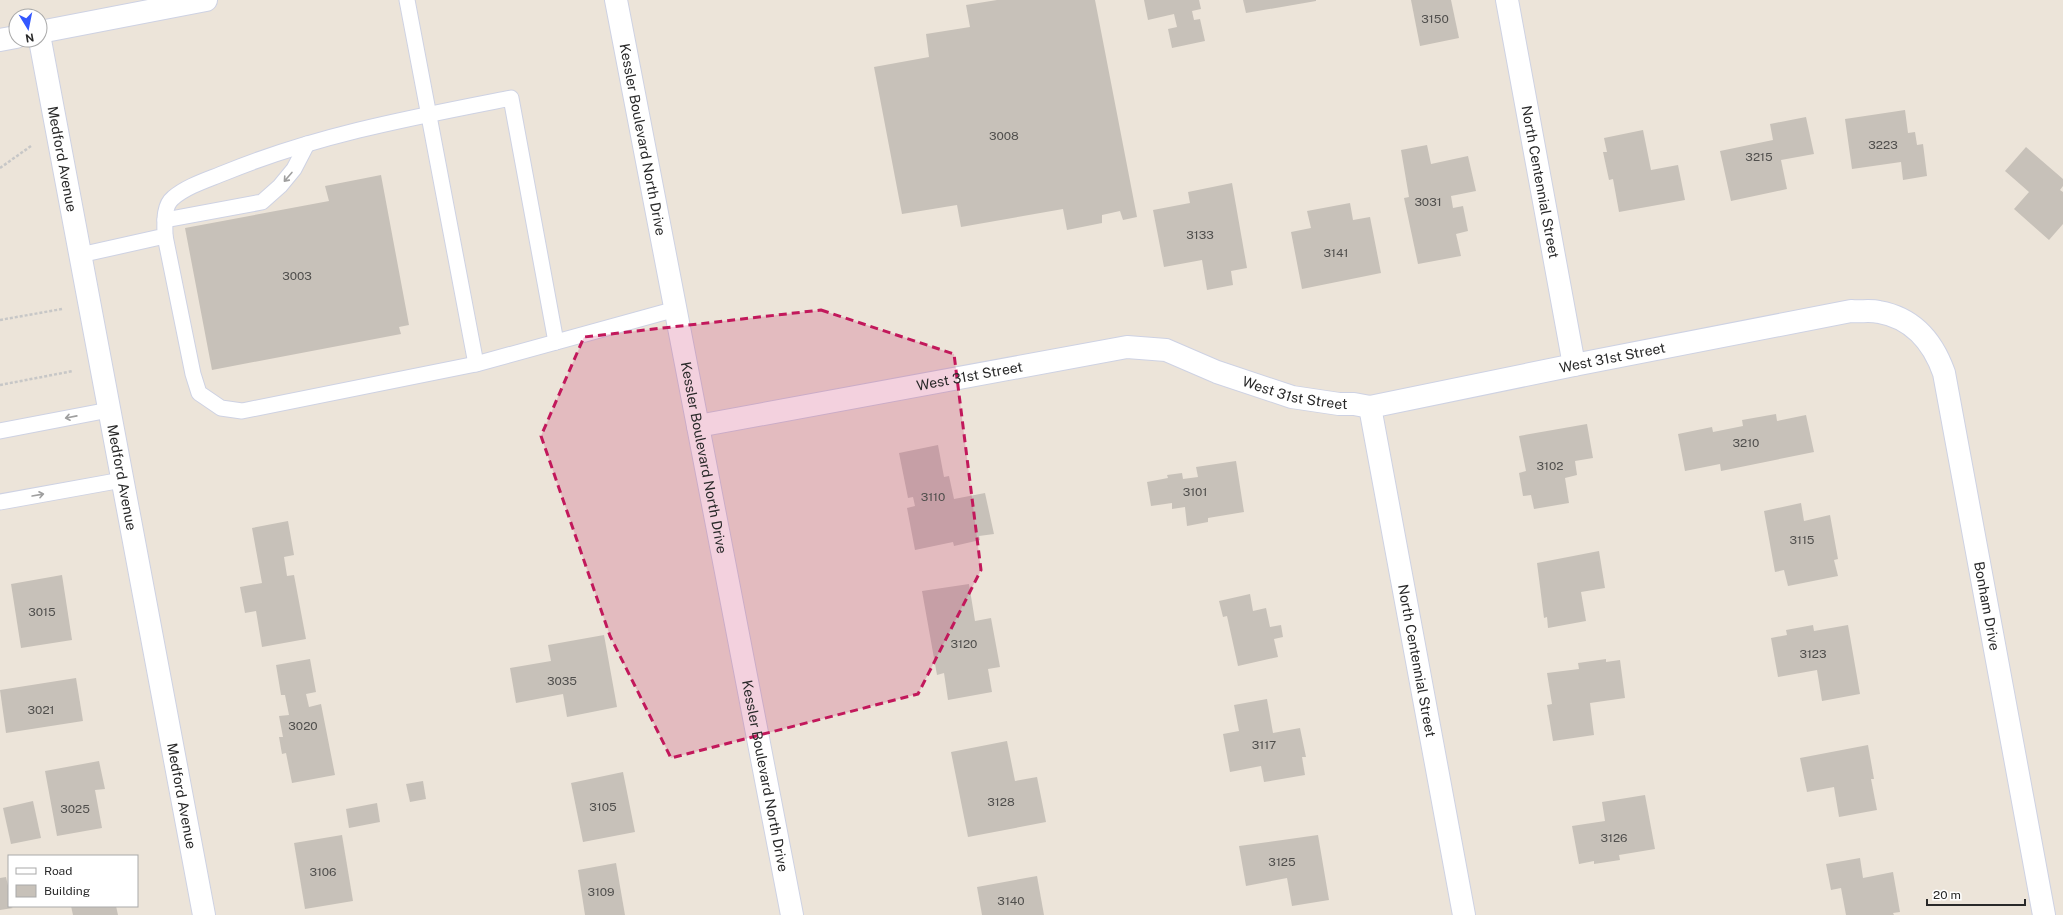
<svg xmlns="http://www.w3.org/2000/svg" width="2063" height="915" font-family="'Public Sans',sans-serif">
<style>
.building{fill:#c7c1b9}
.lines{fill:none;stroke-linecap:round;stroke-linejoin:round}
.lane-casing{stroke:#ced2e3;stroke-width:17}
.street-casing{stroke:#ced2e3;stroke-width:24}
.secondary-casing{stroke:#ced2e3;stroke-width:24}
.path{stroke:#c7c7c7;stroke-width:2.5;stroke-dasharray:3 2;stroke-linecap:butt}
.lane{stroke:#fff;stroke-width:15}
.street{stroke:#fff;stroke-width:22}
.secondary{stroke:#fff;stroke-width:22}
.oneway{stroke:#9f9f9f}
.marked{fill:#c2185b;fill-opacity:0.2;stroke:#c2185b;stroke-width:3;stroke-dasharray:8 5;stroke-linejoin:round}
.labels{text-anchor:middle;stroke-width:3;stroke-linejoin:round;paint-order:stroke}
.number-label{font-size:12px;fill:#504f4d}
.street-label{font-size:14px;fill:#292929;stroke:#fff}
</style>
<rect width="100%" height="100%" fill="#ece4d9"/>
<g class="building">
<path d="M 997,0 L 1095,0 L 1137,217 L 1123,220 L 1120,211 L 1102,215 L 1102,223 L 1067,230 L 1063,209 L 961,227 L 957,205 L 902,214 L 874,67 L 929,57 L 926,34 L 970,27 L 966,5 Z"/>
<path d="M 1144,0 L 1199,0 L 1201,9 L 1192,11 L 1194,20 L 1200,19 L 1205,41 L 1172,48 L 1168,29 L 1177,27 L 1174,14 L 1148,20 Z"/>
<path d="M 1243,0 L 1316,0 L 1316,1 L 1246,13 Z"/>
<path d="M 1411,0 L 1451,0 L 1459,38 L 1420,46 Z"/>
<path d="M 1905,110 L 1908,133 L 1915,132 L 1917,145 L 1923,144 L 1927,176 L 1903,180 L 1901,162 L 1852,169 L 1845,119 Z"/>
<path d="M 1806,117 L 1814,154 L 1781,160 L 1787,189 L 1731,201 L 1720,151 L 1773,140 L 1770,124 Z"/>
<path d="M 1643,130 L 1651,170 L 1678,165 L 1685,200 L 1619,212 L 1613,179 L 1609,180 L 1603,152 L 1607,152 L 1604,138 Z"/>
<path d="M 1427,145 L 1431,164 L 1468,156 L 1476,191 L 1451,196 L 1453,208 L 1463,206 L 1468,231 L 1456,234 L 1461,256 L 1418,264 L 1404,198 L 1409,197 L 1401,150 Z"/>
<path d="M 2026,147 L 2063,179 L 2063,186 L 2060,190 L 2063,192 L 2063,224 L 2049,240 L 2014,209 L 2029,192 L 2005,171 Z"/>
<path d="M 381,175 L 409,325 L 399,327 L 401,334 L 212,370 L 185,228 L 329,201 L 325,186 Z"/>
<path d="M 1232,183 L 1247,268 L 1231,271 L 1233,285 L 1207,290 L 1202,260 L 1164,267 L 1153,210 L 1190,203 L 1188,192 Z"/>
<path d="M 1350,203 L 1353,220 L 1370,217 L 1381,273 L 1302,289 L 1291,232 L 1311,228 L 1307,211 Z"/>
<path d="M 1776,414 L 1777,421 L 1806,415 L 1814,452 L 1721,471 L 1720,464 L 1685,471 L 1678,434 L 1712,427 L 1713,432 L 1743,426 L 1742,420 Z"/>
<path d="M 1587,424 L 1593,458 L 1575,461 L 1577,475 L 1565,478 L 1569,503 L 1534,509 L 1531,495 L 1523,496 L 1519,473 L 1526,471 L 1519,436 Z"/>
<path d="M 938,445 L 944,477 L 949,476 L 954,499 L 985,493 L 994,534 L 979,536 L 980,540 L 954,546 L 953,542 L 915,550 L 907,508 L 915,506 L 913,497 L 908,498 L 899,453 Z"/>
<path d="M 1236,461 L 1244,512 L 1208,518 L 1208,522 L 1187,526 L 1185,507 L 1172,509 L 1172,503 L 1151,506 L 1147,482 L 1168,478 L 1167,475 L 1182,473 L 1183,479 L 1198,477 L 1196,467 Z"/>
<path d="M 1801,503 L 1804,521 L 1830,515 L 1838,559 L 1834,560 L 1838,576 L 1788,586 L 1784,570 L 1775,572 L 1764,511 Z"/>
<path d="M 288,521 L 294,555 L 284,557 L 287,576 L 294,575 L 306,639 L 262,647 L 256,611 L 245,613 L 240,587 L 262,583 L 252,528 Z"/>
<path d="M 1599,551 L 1605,588 L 1581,592 L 1586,621 L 1548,628 L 1547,617 L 1544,618 L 1537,563 Z"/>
<path d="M 62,575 L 72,640 L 21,648 L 11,584 Z"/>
<path d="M 969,584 L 975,621 L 991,618 L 1000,667 L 988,669 L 992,692 L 948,700 L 944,673 L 937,675 L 922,591 Z"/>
<path d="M 1250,594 L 1253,611 L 1266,608 L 1270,627 L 1281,625 L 1283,637 L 1274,639 L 1278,657 L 1238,666 L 1227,616 L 1223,617 L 1219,601 Z"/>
<path d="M 1813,625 L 1814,631 L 1848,625 L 1860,694 L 1822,701 L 1817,670 L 1778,677 L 1771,638 L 1787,635 L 1786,630 Z"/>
<path d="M 604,635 L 617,707 L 567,717 L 563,694 L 516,703 L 510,668 L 551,661 L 548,645 Z"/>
<path d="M 310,659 L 316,692 L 306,694 L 309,707 L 321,704 L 335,775 L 292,783 L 286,753 L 282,754 L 279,737 L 283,737 L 279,716 L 289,715 L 285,695 L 281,695 L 276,665 Z"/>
<path d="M 1606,659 L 1606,662 L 1620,660 L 1625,698 L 1590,703 L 1594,735 L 1553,741 L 1547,705 L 1552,704 L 1547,673 L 1579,669 L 1578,663 Z"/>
<path d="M 76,678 L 83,721 L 6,733 L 0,690 Z"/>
<path d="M 1267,699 L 1273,733 L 1300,728 L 1306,757 L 1302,757 L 1305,775 L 1264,782 L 1261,766 L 1230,772 L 1223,734 L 1239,731 L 1234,705 Z"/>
<path d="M 1007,741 L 1015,781 L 1037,777 L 1046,822 L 968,837 L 951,752 Z"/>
<path d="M 1868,745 L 1874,779 L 1871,779 L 1877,810 L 1839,817 L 1834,787 L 1807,792 L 1800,758 Z"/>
<path d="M 99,761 L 105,789 L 95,790 L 102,828 L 57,836 L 45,771 Z"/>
<path d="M 623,772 L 635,832 L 583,842 L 571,783 Z"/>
<path d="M 423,781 L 426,799 L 410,802 L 406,784 Z"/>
<path d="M 1645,795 L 1655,849 L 1619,855 L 1620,860 L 1594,864 L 1594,861 L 1579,864 L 1572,826 L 1605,821 L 1602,802 Z"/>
<path d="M 33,801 L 41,838 L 11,844 L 3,808 Z"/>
<path d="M 377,803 L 380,822 L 349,828 L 346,809 Z"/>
<path d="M 342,835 L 353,901 L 305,909 L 294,843 Z"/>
<path d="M 1318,835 L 1329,900 L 1292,906 L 1287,878 L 1246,886 L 1239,846 Z"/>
<path d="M 1860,858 L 1863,878 L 1893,872 L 1900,912 L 1893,913 L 1894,915 L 1846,915 L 1841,888 L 1831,890 L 1826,864 Z"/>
<path d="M 616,863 L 625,915 L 585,915 L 578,870 Z"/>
<path d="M 1037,876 L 1044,915 L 982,915 L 977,887 Z"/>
<path d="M 6,877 L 9,890 L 9,906 L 13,908 L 0,910 L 0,878 Z"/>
<path d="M 71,906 L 116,906 L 118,915 L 73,915 Z"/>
</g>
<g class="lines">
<defs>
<g id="lane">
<path d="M 407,0 L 476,364"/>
<path d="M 165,220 L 262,202 L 280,186 L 294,169 L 307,144"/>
<path d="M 165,236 L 193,374 L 199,393 L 221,408 L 242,411 L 476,364 L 676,309"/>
<path d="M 80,255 L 165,236 C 165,224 163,206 173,198 C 187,186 207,180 224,173 C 316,135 414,117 511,98 L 556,342"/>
<path d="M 0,431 L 109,410"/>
<path d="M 0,502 L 122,480"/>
</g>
<g id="street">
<path id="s1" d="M 1507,0 L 1574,365"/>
<path id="s2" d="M 40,40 L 204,915"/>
<path id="s3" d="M 1370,407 L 1464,915"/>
<path id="s4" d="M 698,426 L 1127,347 L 1166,350 L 1217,372 L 1292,397 L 1339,404 L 1354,404 L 1370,407 L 1574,365 L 1851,311 C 1861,312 1870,310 1879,312 C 1913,318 1933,342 1944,373 L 2044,915"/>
</g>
<g id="secondary">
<path id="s5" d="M 616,0 L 792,915"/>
<path d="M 40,32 L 206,0"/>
<path d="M 0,40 L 16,37"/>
</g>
</defs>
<use href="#lane" class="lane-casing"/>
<use href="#street" class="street-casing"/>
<use href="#secondary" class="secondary-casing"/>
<g class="path">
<path d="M 0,168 L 31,146"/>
<path d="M 0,320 L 62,309"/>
<path d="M 0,385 L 73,371"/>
</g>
<use href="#lane" class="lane"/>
<use href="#street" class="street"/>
<use href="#secondary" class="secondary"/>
</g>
<defs><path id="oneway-shaft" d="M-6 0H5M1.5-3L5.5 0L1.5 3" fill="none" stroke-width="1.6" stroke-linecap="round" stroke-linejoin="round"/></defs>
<g class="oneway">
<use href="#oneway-shaft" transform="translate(288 177) rotate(131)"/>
<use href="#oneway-shaft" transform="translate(71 417) rotate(169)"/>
<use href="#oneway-shaft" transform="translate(38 495) rotate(-10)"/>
</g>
<path class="marked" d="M 821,310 L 954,354 L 981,570 L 918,694 L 671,758 L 610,636 L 541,436 L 584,337 Z"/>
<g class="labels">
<g class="number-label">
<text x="1435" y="23">3150</text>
<text x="1004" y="140">3008</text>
<text x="1883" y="149">3223</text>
<text x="1759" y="161">3215</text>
<text x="1428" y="206">3031</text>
<text x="1200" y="239">3133</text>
<text x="1336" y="257">3141</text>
<text x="297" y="280">3003</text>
<text x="1746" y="447">3210</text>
<text x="1550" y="470">3102</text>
<text x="1195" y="496">3101</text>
<text x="933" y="501">3110</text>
<text x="1802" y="544">3115</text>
<text x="42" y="616">3015</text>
<text x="964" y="648">3120</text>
<text x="1813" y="658">3123</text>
<text x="562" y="685">3035</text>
<text x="41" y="714">3021</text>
<text x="303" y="730">3020</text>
<text x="1264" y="749">3117</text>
<text x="1001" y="806">3128</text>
<text x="603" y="811">3105</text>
<text x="75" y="813">3025</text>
<text x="1614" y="842">3126</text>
<text x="1282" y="866">3125</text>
<text x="323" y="876">3106</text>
<text x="601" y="896">3109</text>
<text x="1011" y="905">3140</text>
</g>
<g class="street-label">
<text dy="5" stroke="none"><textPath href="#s5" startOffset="142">Kessler Boulevard North Drive</textPath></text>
<text dy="5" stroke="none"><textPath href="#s2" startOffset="121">Medford Avenue</textPath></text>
<text dy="5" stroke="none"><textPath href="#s1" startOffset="185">North Centennial Street</textPath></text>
<text dy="5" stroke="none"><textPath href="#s4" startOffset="936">West 31st Street</textPath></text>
<text dy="5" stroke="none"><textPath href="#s4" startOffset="276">West 31st Street</textPath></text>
<text dy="5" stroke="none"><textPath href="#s4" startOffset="612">West 31st Street</textPath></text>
<text dy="5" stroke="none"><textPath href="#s5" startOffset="466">Kessler Boulevard North Drive</textPath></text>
<text dy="5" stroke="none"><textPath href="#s2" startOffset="445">Medford Avenue</textPath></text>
<text dy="5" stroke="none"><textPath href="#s4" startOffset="1538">Bonham Drive</textPath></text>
<text dy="5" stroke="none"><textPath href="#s3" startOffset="258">North Centennial Street</textPath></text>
<text dy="5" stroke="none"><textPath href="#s5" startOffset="790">Kessler Boulevard North Drive</textPath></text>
<text dy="5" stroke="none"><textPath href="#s2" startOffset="769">Medford Avenue</textPath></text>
</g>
</g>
<rect x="8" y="855" width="130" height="52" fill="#ffffff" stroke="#a9a9a9"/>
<rect x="16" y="868" width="20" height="6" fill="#ffffff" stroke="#a9a9a9"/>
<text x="44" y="875" font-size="12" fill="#292929">Road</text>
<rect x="16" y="885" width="20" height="12" fill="#c7c1b9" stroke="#a9a9a9"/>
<text x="44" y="895" font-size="12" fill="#292929">Building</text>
<g transform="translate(28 28) rotate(170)"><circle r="19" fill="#ffffff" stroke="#a9a9a9"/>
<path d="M0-3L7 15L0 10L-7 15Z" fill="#3357ff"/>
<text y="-6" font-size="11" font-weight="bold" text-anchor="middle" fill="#292929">N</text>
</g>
<path d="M1927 899v6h98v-6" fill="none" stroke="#292929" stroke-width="2"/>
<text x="1933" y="899" font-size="12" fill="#292929" stroke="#ffffff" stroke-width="3" paint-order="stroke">20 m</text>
</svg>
